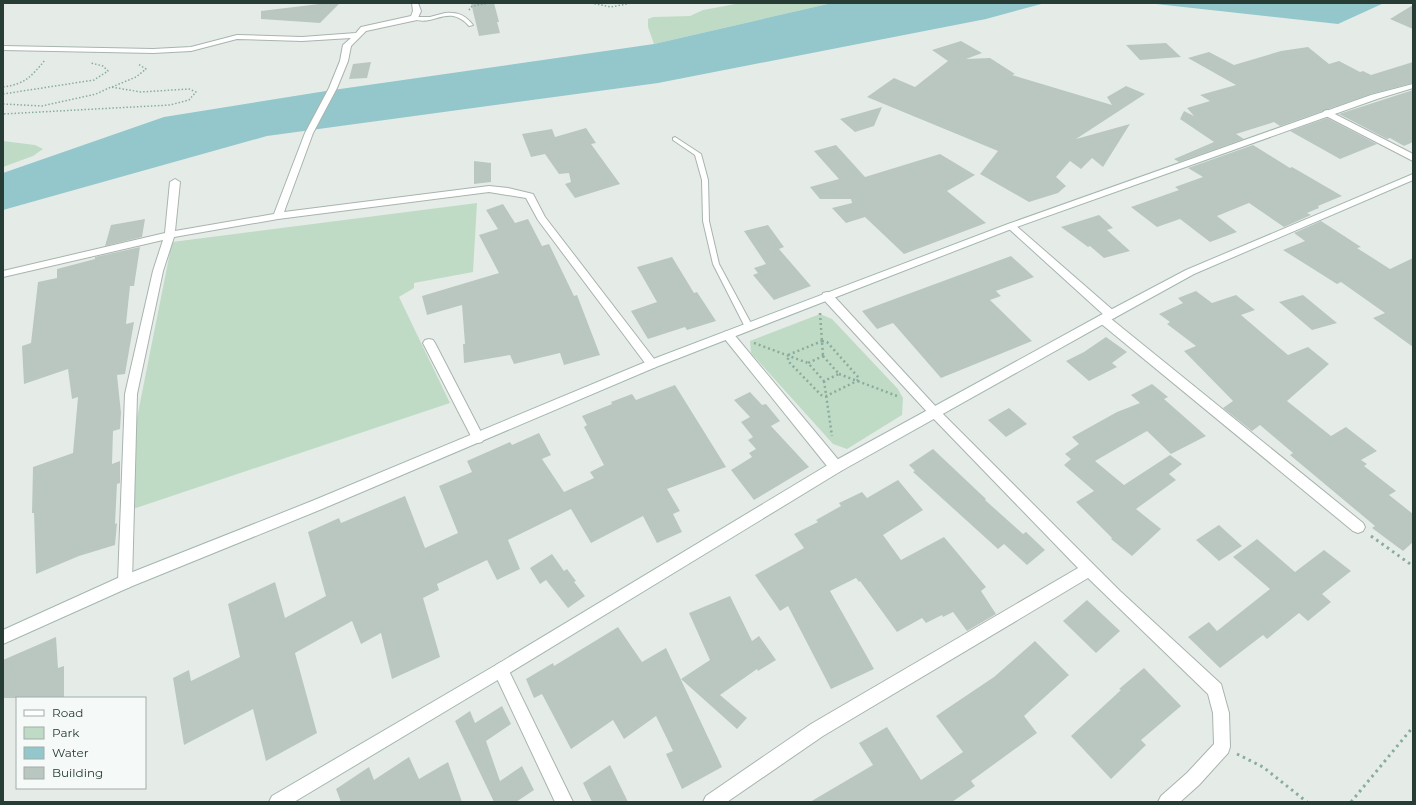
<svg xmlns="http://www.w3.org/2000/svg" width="1416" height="805" font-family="Montserrat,sans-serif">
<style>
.green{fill:#c0dbc5}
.water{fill:#93c7cb}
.building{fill:#bac7c1}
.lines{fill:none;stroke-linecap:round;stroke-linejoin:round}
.lane-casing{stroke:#a8b4ae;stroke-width:2}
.street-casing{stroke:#a8b4ae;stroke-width:2}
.secondary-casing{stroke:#a4b7af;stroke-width:2}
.path-far2{stroke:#89ac9e;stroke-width:1.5;stroke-dasharray:1.5 2;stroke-linecap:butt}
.path-far1{stroke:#89ac9e;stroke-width:2.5;stroke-dasharray:2 3;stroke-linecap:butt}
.path{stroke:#89ac9e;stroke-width:3;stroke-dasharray:2.5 4;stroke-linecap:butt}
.lane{fill:#fff;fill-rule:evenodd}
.street{fill:#fff;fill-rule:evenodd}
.secondary{fill:#fff;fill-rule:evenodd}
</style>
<rect width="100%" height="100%" fill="#e5ece8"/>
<g class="green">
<path d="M 741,3 L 832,3 L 654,44 L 648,27 L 648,19 L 653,17 L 690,16 L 703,10 Z"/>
<path d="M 3,141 L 35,145 L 43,149 L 33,156 L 3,167 Z"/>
<path d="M 477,203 L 473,272 L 414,283 L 414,288 L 399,297 L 450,403 L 133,509 L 137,418 L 172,242 Z"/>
<path d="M 820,314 L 832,319 L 898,389 L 903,398 L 902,415 L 847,449 L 833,444 L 751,353 L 750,341 Z"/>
</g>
<g class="water">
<path d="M 832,3 L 1045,3 L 986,19 L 658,83 L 267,136 L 3,210 L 3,173 L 164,117 L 326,91 L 654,44 Z"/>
<path d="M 1147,3 L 1384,3 L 1338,24 Z"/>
</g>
<g class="building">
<path d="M 327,3 L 340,3 L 320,23 L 261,19 L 261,11 Z"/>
<path d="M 471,3 L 494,3 L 499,22 L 497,22 L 500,33 L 479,36 Z"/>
<path d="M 1413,5 L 1413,29 L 1390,19 Z"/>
<path d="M 961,41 L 982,53 L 966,59 L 990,58 L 1015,74 L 1012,75 L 1112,105 L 1107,97 L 1126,86 L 1145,94 L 1076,139 L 1130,124 L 1103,167 L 1092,158 L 1081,169 L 1070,161 L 1056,177 L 1066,186 L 1058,193 L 1029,202 L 980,174 L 998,151 L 867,97 L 894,78 L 915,87 L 948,61 L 932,50 Z"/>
<path d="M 1166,43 L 1181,57 L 1140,60 L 1126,45 Z"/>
<path d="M 1308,47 L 1329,64 L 1339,61 L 1360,72 L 1363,71 L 1371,75 L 1413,62 L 1413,83 L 1371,94 L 1280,126 L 1274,122 L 1236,134 L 1244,139 L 1179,162 L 1174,159 L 1214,142 L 1180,119 L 1184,111 L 1194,116 L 1187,108 L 1210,101 L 1200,95 L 1236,85 L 1188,58 L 1209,52 L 1234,65 L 1281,51 Z"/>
<path d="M 371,62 L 367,78 L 349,79 L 353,64 Z"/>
<path d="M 1413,90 L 1413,142 L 1404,146 L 1390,138 L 1387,139 L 1339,114 Z"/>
<path d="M 882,107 L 874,126 L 855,132 L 840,119 Z"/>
<path d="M 1327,118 L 1377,144 L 1340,159 L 1290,131 Z"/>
<path d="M 586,128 L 596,143 L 591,144 L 620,184 L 575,198 L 565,184 L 571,182 L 569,173 L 559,174 L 545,154 L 531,157 L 522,134 L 552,129 L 555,137 Z"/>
<path d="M 836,145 L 865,177 L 940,154 L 975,175 L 947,191 L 986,223 L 904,254 L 865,217 L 846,223 L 832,208 L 852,203 L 851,199 L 820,199 L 810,187 L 839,179 L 814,151 Z"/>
<path d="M 1253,145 L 1290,168 L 1292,167 L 1342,196 L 1318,206 L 1319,208 L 1307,213 L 1311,215 L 1284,227 L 1249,203 L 1217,216 L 1237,232 L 1210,242 L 1180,219 L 1157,227 L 1131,207 L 1179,190 L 1175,187 L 1203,177 L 1188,168 Z"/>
<path d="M 474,161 L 491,163 L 491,182 L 474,184 Z"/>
<path d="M 503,204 L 515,223 L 528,219 L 542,246 L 549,244 L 574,296 L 577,295 L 600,355 L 564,365 L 560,353 L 514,364 L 510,355 L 464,363 L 463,344 L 465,344 L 462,305 L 427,315 L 422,296 L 499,273 L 479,235 L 498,229 L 486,210 Z"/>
<path d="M 1099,215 L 1113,228 L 1107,230 L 1130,251 L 1104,258 L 1090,246 L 1088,247 L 1061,227 Z"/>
<path d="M 145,219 L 142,237 L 105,246 L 111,225 Z"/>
<path d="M 1321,221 L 1361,247 L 1357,248 L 1390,269 L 1413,258 L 1413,347 L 1373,318 L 1385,313 L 1341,282 L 1337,284 L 1283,250 L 1305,241 L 1294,233 Z"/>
<path d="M 768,225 L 784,247 L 779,249 L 811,286 L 774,300 L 753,275 L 758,273 L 754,268 L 766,264 L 744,231 Z"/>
<path d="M 140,247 L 134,286 L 130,286 L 126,324 L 134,322 L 125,374 L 117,375 L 121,413 L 120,429 L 113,431 L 112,464 L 120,461 L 120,483 L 117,484 L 115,524 L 117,523 L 115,545 L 79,556 L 36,574 L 34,513 L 32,513 L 33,467 L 73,453 L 78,397 L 72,399 L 68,369 L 24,384 L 22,346 L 31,343 L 38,282 L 57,278 L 57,269 L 95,259 L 95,257 Z"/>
<path d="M 1011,256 L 1034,277 L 996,291 L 1001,296 L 990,300 L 1032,341 L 941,378 L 893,323 L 877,329 L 862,311 Z"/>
<path d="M 672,257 L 694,293 L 697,292 L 716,321 L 687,330 L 685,327 L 648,339 L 631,311 L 657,302 L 637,267 Z"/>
<path d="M 1196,291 L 1212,303 L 1236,295 L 1255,310 L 1241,315 L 1288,355 L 1308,347 L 1329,364 L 1287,401 L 1331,436 L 1346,427 L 1377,451 L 1361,460 L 1367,464 L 1364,466 L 1396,491 L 1389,495 L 1413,514 L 1413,542 L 1403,551 L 1372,528 L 1375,526 L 1290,455 L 1293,453 L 1260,425 L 1252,431 L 1223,408 L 1233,401 L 1184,351 L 1196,346 L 1167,324 L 1170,322 L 1159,314 L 1183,303 L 1178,298 Z"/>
<path d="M 1303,295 L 1337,323 L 1312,330 L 1279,302 Z"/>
<path d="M 1106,337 L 1127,352 L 1112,363 L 1117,367 L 1089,381 L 1066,361 L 1084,352 Z"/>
<path d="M 1152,384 L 1168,397 L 1164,399 L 1206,436 L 1171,454 L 1147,431 L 1095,461 L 1124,485 L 1170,455 L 1182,464 L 1169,474 L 1176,480 L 1136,509 L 1161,529 L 1132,556 L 1111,539 L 1112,538 L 1076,502 L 1094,491 L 1064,465 L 1071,459 L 1065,454 L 1079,444 L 1072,437 L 1117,412 L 1140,403 L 1131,395 Z"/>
<path d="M 675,385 L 726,467 L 667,489 L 680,511 L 673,514 L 682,532 L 657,543 L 643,516 L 591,543 L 571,509 L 508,540 L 520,569 L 497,580 L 487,560 L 437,584 L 439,590 L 423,598 L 440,657 L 392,679 L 381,633 L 361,644 L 352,621 L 295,653 L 317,733 L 266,761 L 253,709 L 184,745 L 173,678 L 189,670 L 191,681 L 240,657 L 228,604 L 275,582 L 285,618 L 326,596 L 308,532 L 339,518 L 341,523 L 405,496 L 425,548 L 458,533 L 439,486 L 472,472 L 467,461 L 510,442 L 512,445 L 539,433 L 551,455 L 542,459 L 564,492 L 594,478 L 590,472 L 604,465 L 584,427 L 587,425 L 582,416 L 612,404 L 611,402 L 632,394 L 636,400 Z"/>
<path d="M 750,392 L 762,405 L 766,404 L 780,421 L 771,426 L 809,467 L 754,500 L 731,470 L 752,457 L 749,453 L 756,449 L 748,440 L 753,437 L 741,422 L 750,417 L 734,400 Z"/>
<path d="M 1009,408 L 1027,424 L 1006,437 L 988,420 Z"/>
<path d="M 933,449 L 986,499 L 985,500 L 1023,534 L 1026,532 L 1045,550 L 1027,565 L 1004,544 L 998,549 L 913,472 L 915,471 L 909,465 Z"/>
<path d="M 898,480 L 923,510 L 883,535 L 901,560 L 944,537 L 986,587 L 981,591 L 996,614 L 967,631 L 953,612 L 943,617 L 942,615 L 926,623 L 922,618 L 897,632 L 860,581 L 859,582 L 856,578 L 830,591 L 874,669 L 831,689 L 788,606 L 780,611 L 755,575 L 804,548 L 794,534 L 818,522 L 816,520 L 841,506 L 839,503 L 862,492 L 867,498 Z"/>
<path d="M 1219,525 L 1242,546 L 1219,561 L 1196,540 Z"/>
<path d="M 1257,539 L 1295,572 L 1324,550 L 1351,571 L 1322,594 L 1331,602 L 1308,621 L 1299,613 L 1267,639 L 1263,635 L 1220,668 L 1188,637 L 1209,622 L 1217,631 L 1270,589 L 1233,557 Z"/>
<path d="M 552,554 L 564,571 L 567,569 L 576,581 L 574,582 L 585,596 L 568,608 L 546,580 L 540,584 L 530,568 Z"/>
<path d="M 730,596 L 752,641 L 759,636 L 776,660 L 758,671 L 757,669 L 720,695 L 747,718 L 737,729 L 681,679 L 710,660 L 689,613 Z"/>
<path d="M 1087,600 L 1120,631 L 1096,653 L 1063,621 Z"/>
<path d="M 618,627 L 642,662 L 666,648 L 722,767 L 682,789 L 666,754 L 673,751 L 656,716 L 624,739 L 613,720 L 571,749 L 542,694 L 534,698 L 526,679 L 553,663 L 554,666 Z"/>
<path d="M 56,637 L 58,668 L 64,666 L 64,698 L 3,698 L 3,660 Z"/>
<path d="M 1035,641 L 1069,675 L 1024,716 L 1037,733 L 971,781 L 975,786 L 952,802 L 810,802 L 873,765 L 859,743 L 887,727 L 921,780 L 963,752 L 936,716 L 994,677 Z"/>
<path d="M 1144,668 L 1181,706 L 1141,740 L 1146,745 L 1111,779 L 1071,736 L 1121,690 L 1119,689 Z"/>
<path d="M 502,706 L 511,724 L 486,741 L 500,781 L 522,766 L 534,790 L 516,802 L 494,802 L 455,721 L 470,711 L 475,723 Z"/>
<path d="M 409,757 L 419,779 L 448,762 L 462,802 L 341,802 L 336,789 L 369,767 L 374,780 Z"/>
<path d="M 610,765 L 628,802 L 592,802 L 583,783 Z"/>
</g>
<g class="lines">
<defs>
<g id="lane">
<path d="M 445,13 C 458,12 465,15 473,25 L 469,26 C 448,2 432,29 412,18 L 414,17 L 430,17 Z"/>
<path d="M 675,137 L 701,154 L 708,180 L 709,221 L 719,264 L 753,327 L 752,329 L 746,329 L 713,264 L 703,221 L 702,180 L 695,155 L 673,140 L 673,138 Z"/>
</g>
<g id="street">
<path d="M 412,3 L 418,3 L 421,11 L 417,20 L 366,31 L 351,46 L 348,61 L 337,88 L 313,133 L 284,212 L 489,186 L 508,188 L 533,194 L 545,217 L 658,364 L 656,367 L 652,368 L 648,367 L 538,220 L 526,198 L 489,192 L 278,219 L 174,237 L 163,271 L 137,394 L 132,582 L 130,587 L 125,589 L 120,587 L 118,582 L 125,394 L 153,271 L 163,240 L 3,277 L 3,271 L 165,233 L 170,182 L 175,179 L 180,182 L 175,231 L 274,214 L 305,133 L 329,88 L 340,61 L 343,45 L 351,38 L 302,41 L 237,39 L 191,51 L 153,53 L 3,50 L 3,46 L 153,49 L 191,47 L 237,35 L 302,37 L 356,33 L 361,27 L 411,16 L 413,11 Z"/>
<path d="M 1327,110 L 1413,154 L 1413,161 L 1324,115 L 1323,113 L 1324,111 Z"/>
<path d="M 1011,223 L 1014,224 L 1115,312 L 1116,315 L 1115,318 L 1110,318 L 1363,523 L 1365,527 L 1363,531 L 1358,533 L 1353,531 L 1099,322 L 1098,319 L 1099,316 L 1105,316 L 1008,228 L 1006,226 Z"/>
<path d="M 827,292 L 831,293 L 938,409 L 1120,591 L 1221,684 L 1229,713 L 1230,747 L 1228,753 L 1199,785 L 1180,802 L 1158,802 L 1161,796 L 1187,773 L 1214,744 L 1213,713 L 1208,694 L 1088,578 L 823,736 L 727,802 L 703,802 L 706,796 L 811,724 L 1078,568 L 930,415 L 823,299 L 822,296 L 823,293 Z"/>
<path d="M 728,331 L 732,332 L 841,463 L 842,467 L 841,471 L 836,472 L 831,471 L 724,338 L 722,335 L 724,332 Z"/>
<path d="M 429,339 L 433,340 L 435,343 L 482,434 L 484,438 L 482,442 L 478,443 L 474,442 L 423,343 L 425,340 Z"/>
<path d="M 501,662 L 506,665 L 573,802 L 555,802 L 493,670 L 496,665 Z"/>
</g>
<g id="secondary">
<path d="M 1413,84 L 1413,88 L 1377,99 L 1014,228 L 656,367 L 322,509 L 130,587 L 3,644 L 3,630 L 120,577 L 312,501 L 648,361 L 1008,224 L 1371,95 Z"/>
<path d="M 1413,174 L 1413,180 L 1194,274 L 1107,322 L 841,471 L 506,675 L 294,802 L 269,802 L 272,796 L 496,665 L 831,463 L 1099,316 L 1186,270 Z"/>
</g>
</defs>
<use href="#lane" class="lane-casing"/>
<use href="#street" class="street-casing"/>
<use href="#secondary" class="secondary-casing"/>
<g class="path-far2">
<path d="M 591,3 L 611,7 L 632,3"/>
<path d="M 469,10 L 472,6 L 490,3"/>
<path d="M 3,87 C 25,84 31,77 45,60"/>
<path d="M 112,87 L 136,77 L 146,69 L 138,64"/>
<path d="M 3,94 L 94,80 L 108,71 L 103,66 L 91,63"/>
<path d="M 3,104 L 42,106 L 96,94 L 111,87 L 141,92 L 189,89 L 196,92 L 189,100 L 170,105 L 3,114"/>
</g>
<g class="path-far1">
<path d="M 820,313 L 823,356"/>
<path d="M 822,341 L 827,342 L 859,378 L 857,381 L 826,396 L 821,395 L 788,361 L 788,355 Z"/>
<path d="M 754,343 L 808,363"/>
<path d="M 823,356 L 839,374 L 824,381 L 808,363 Z"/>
<path d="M 839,374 L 897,396"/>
<path d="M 824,381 L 832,436"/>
</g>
<g class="path">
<path d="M 1371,536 L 1413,566"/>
<path d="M 1237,754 L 1263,767 L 1307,802"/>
<path d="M 1351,802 L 1413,727"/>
</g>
<use href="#lane" class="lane"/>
<use href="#street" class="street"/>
<use href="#secondary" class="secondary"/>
</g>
<rect width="1416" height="805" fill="none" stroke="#263c34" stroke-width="8"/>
<rect x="16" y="697" width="130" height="92" fill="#f5f9f7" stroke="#a2ada9"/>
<rect x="24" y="710" width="20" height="6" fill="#ffffff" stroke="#a2ada9"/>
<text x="52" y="717" font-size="12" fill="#263c34">Road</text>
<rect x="24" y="727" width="20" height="12" fill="#c0dbc5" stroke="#a2ada9"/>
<text x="52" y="737" font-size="12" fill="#263c34">Park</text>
<rect x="24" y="747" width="20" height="12" fill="#93c7cb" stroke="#a2ada9"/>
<text x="52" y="757" font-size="12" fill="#263c34">Water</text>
<rect x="24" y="767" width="20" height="12" fill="#bac7c1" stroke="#a2ada9"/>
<text x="52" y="777" font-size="12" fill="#263c34">Building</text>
</svg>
